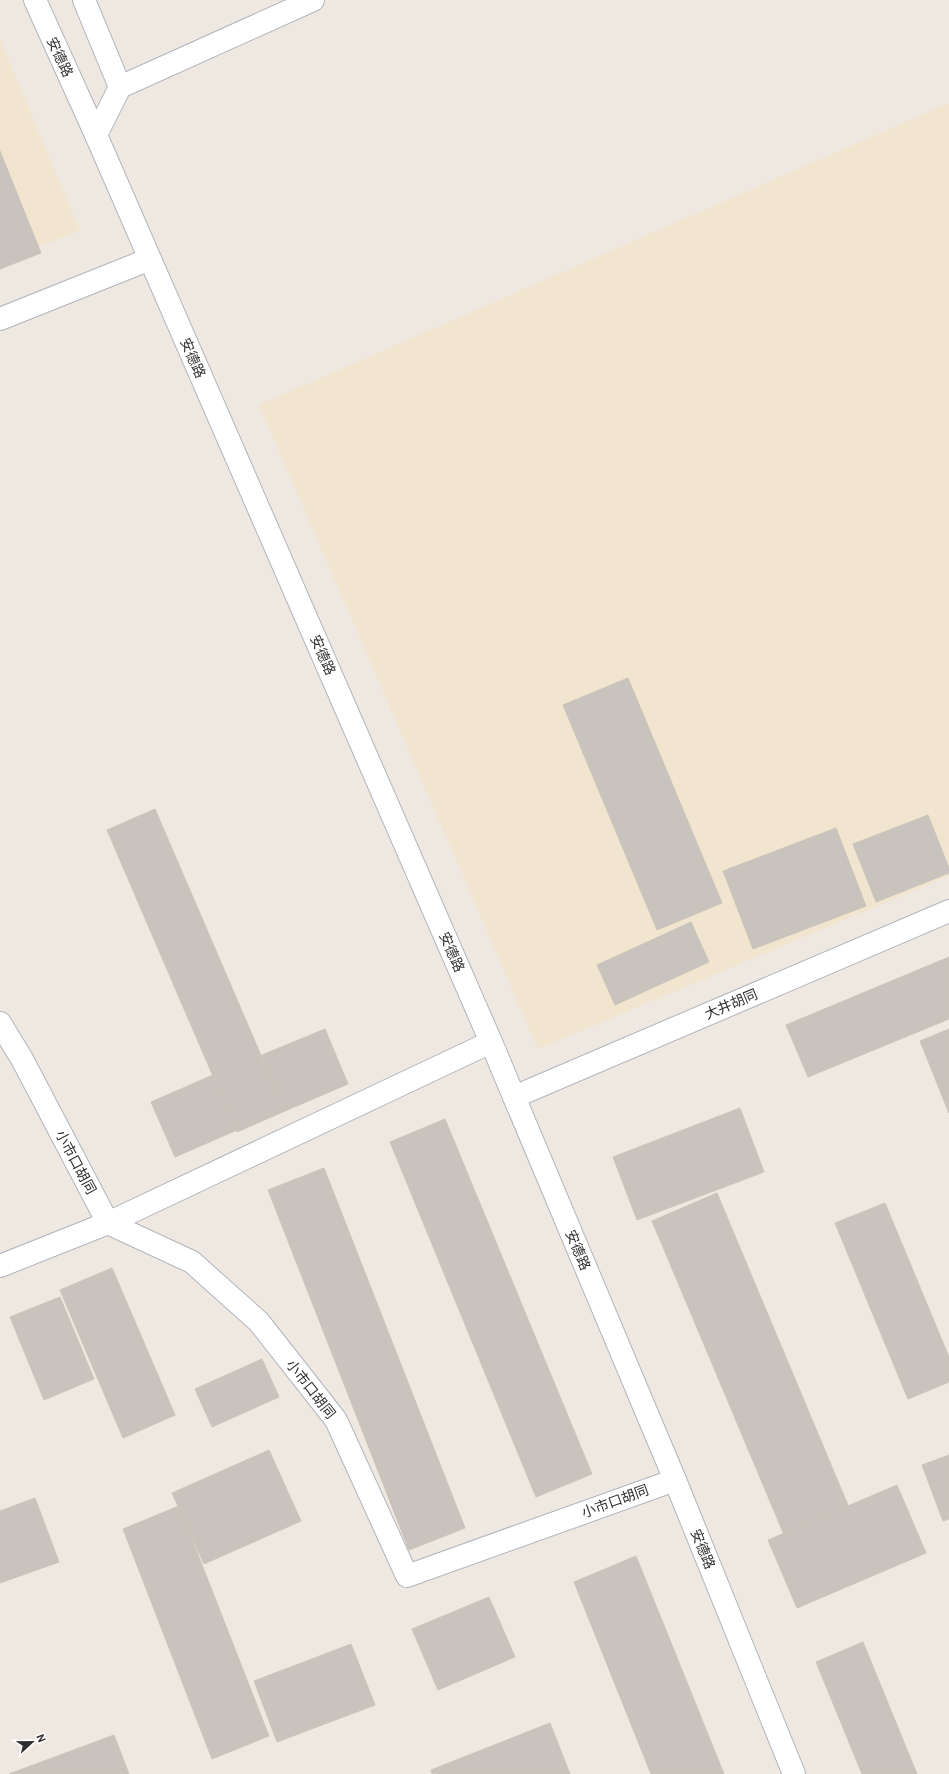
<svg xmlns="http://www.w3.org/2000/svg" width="949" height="1774" font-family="Overpass,'Noto Sans SC',sans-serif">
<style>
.education{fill:#f1e5d0}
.building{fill:#c8c3bc;stroke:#ccc4b9}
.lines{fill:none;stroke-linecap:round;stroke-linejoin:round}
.minor-casing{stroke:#b0b4be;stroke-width:24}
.minor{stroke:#fff;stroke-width:22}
.labels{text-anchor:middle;stroke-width:3.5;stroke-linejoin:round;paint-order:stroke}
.street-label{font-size:14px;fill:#2e2e2e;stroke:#fff}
</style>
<rect width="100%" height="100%" fill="#efe8e1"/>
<g class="education">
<path d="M 0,39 L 80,231 L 0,261 Z"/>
<path d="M 949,103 L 949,876 L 538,1049 L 259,405 Z"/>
</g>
<g class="building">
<path d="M 0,151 L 41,253 L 0,269 Z"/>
<path d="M 628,678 L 722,903 L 657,930 L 563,705 Z"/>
<path d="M 155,809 L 285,1111 L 237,1132 L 107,830 Z"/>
<path d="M 928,815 L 949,868 L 949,873 L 876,902 L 853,844 Z"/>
<path d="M 836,828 L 866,906 L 753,949 L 723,871 Z"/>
<path d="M 691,922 L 709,962 L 615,1005 L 597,965 Z"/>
<path d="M 949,957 L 949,1019 L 808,1077 L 786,1025 Z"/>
<path d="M 325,1029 L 348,1084 L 285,1111 L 262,1055 Z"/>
<path d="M 949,1029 L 949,1113 L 920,1041 Z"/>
<path d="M 213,1075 L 237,1130 L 175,1157 L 151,1102 Z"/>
<path d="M 740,1108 L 764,1172 L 637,1220 L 613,1157 Z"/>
<path d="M 445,1119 L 592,1474 L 536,1497 L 390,1142 Z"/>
<path d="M 324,1168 L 465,1528 L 409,1550 L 268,1190 Z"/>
<path d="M 717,1193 L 850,1510 L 785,1537 L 652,1221 Z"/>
<path d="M 885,1203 L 949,1357 L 949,1382 L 908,1399 L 835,1223 Z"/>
<path d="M 112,1268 L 175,1415 L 123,1438 L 60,1290 Z"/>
<path d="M 60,1297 L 94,1379 L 44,1400 L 10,1317 Z"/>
<path d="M 262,1359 L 279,1397 L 212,1427 L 195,1389 Z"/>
<path d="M 269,1450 L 301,1521 L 204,1564 L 172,1493 Z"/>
<path d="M 949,1455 L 949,1519 L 943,1521 L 922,1465 Z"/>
<path d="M 897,1485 L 926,1553 L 797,1608 L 768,1540 Z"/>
<path d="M 35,1498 L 59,1562 L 0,1583 L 0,1511 Z"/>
<path d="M 179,1506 L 269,1736 L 212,1759 L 123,1529 Z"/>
<path d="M 636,1556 L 724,1774 L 651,1774 L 574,1582 Z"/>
<path d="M 489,1597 L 515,1657 L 438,1690 L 412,1629 Z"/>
<path d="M 863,1642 L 917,1774 L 862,1774 L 816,1662 Z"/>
<path d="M 351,1644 L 375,1705 L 277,1742 L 254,1681 Z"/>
<path d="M 550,1723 L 570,1774 L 432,1774 L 431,1770 Z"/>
<path d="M 114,1735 L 129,1774 L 9,1774 Z"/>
</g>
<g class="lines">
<defs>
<g id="minor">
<path d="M 35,0 L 96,135 L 491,1042 L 675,1480 L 794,1774"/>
<path d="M 84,0 L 120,87 L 96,135"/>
<path d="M 120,87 L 313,0"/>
<path d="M 0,319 L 150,259"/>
<path d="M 0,1023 L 22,1059 L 108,1223 L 192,1262 L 259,1322 L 336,1420 L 407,1576 L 675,1480"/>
<path d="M 514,1097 L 949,911"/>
<path d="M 0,1266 L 108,1223 L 491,1042"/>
</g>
</defs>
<use href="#minor" class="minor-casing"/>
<use href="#minor" class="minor"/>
</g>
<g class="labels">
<g class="street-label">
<text transform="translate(60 57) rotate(65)" y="5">安德路</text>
<text transform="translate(193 358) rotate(66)" y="5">安德路</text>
<text transform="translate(323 655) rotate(66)" y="5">安德路</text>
<text transform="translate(452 952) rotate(66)" y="5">安德路</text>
<text transform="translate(731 1004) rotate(-23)" y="5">大井胡同</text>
<text transform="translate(76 1162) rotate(62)" y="5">小市口胡同</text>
<text transform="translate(578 1250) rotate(67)" y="5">安德路</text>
<text transform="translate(311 1389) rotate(52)" y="5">小市口胡同</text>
<text transform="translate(615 1501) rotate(-20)" y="5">小市口胡同</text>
<text transform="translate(703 1549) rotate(68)" y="5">安德路</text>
</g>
</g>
<g transform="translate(32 1742) rotate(68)" stroke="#ffffff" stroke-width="3" paint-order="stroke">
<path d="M0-3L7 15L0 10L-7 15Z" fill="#2e2e2e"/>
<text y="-6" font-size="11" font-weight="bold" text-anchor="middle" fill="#2e2e2e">N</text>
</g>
</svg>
